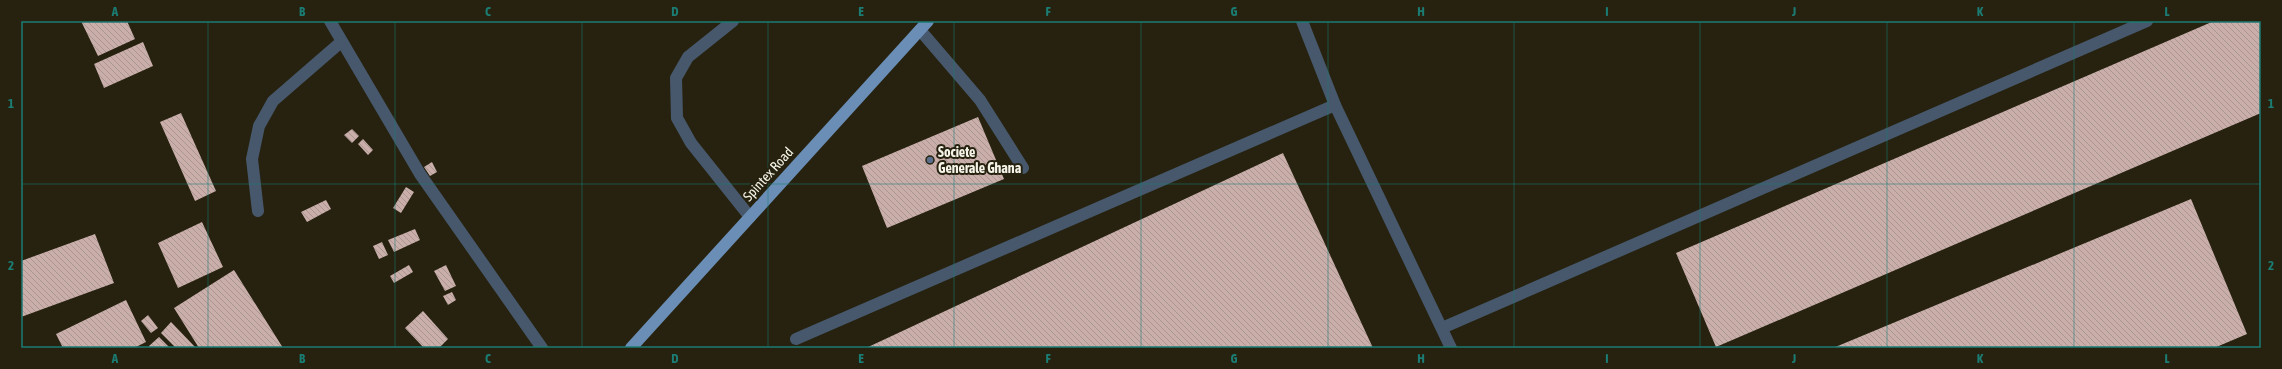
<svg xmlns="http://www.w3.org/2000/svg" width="2282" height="369" font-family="'Asap Condensed',sans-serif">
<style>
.building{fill:url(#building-back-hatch)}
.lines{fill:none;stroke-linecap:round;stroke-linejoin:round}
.minor{stroke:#47586c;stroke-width:12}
.major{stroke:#6b8eb7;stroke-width:12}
.grid{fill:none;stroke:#1b7c74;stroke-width:1;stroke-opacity:0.55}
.service-dot{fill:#5c6f8a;stroke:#26220f;stroke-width:1.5}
.labels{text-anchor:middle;stroke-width:4;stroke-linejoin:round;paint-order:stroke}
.poi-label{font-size:14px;font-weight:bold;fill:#f6f4e8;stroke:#26220f;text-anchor:start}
.street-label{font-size:14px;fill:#f6f4e8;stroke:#26220f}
.neatline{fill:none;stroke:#1b7c74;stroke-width:1.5}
.grid-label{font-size:13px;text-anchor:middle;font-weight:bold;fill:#1b7c74}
</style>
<defs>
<pattern id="building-back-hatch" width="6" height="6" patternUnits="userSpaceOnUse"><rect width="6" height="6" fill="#c9aeaa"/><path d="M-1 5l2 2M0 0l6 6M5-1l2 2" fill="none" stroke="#a99591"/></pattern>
</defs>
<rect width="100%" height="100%" fill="#26220f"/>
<g class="building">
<path d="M 81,21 L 127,21 L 135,39 L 98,56 Z"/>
<path d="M 2214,21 L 2261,21 L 2261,113 L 1716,347 L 1676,253 Z"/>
<path d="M 143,42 L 153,66 L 104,88 L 94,64 Z"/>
<path d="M 181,113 L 216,191 L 195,201 L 160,122 Z"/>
<path d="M 978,117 L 1004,179 L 887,228 L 862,166 Z"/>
<path d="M 352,129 L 359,136 L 352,143 L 344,135 Z"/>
<path d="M 363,139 L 373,150 L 368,155 L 358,144 Z"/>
<path d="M 1283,153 L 1373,348 L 866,348 Z"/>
<path d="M 432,162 L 437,172 L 430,176 L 424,167 Z"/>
<path d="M 406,187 L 414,192 L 401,213 L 393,208 Z"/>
<path d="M 2191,199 L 2247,334 L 2214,348 L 1833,348 Z"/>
<path d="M 326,200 L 331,209 L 307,222 L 301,212 Z"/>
<path d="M 202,222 L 223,267 L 178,288 L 158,243 Z"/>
<path d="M 415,229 L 420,240 L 394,252 L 388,240 Z"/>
<path d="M 95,234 L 114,283 L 21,317 L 21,261 Z"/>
<path d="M 382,242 L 388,255 L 379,259 L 373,246 Z"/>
<path d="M 409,265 L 413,272 L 394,283 L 390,276 Z"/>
<path d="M 446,265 L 456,286 L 445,291 L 434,271 Z"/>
<path d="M 234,270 L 283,348 L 199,348 L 174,308 Z"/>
<path d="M 452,292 L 456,300 L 448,305 L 443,296 Z"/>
<path d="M 126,300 L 146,342 L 134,348 L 63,348 L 56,334 Z"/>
<path d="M 423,311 L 448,339 L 439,348 L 424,348 L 405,328 Z"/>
<path d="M 148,315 L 158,328 L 151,333 L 141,321 Z"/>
<path d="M 171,322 L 196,348 L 176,348 L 161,333 Z"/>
<path d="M 159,337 L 170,348 L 150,348 L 149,346 Z"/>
</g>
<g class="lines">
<g class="minor">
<path d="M 330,21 L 420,174 L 542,348"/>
<path d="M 733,21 L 688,57 L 676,78 L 677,118 L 691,143 L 750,217"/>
<path d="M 1302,21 L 1335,105 L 1451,348"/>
<path d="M 920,30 L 980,100 L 1023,168"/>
<path d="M 258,211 L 252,159 L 259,126 L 273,101 L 341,42"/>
<path d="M 1442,328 L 2147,21"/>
<path d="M 796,339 L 1335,105"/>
</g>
<path class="major" d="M 631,348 L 928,21"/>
</g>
<path class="grid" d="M 208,21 L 208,348M 395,21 L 395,348M 582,21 L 582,348M 768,21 L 768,348M 954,21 L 954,348M 1141,21 L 1141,348M 1328,21 L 1328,348M 1514,21 L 1514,348M 1700,21 L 1700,348M 1887,21 L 1887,348M 2074,21 L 2074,348M 21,184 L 2261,184"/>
<circle class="service-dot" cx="930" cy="160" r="4"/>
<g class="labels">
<g class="poi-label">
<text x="938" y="157">Societe<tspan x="938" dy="16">Generale Ghana</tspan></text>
</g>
<g class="street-label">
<text transform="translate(768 174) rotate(-48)" y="5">Spintex Road</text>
</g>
</g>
<rect width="2282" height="369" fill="none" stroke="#26220f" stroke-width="44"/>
<rect x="22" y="22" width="2238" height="325" class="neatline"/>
<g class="grid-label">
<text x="115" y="16">A</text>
<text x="302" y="16">B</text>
<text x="488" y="16">C</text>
<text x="675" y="16">D</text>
<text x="861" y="16">E</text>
<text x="1048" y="16">F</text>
<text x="1234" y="16">G</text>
<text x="1421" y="16">H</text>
<text x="1607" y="16">I</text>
<text x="1794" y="16">J</text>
<text x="1980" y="16">K</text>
<text x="2167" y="16">L</text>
<text x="11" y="108">1</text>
<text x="2271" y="108">1</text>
<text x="11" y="270">2</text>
<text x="2271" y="270">2</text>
<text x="115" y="363">A</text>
<text x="302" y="363">B</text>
<text x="488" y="363">C</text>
<text x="675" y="363">D</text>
<text x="861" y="363">E</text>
<text x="1048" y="363">F</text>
<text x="1234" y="363">G</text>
<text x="1421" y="363">H</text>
<text x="1607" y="363">I</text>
<text x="1794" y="363">J</text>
<text x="1980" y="363">K</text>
<text x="2167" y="363">L</text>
</g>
</svg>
